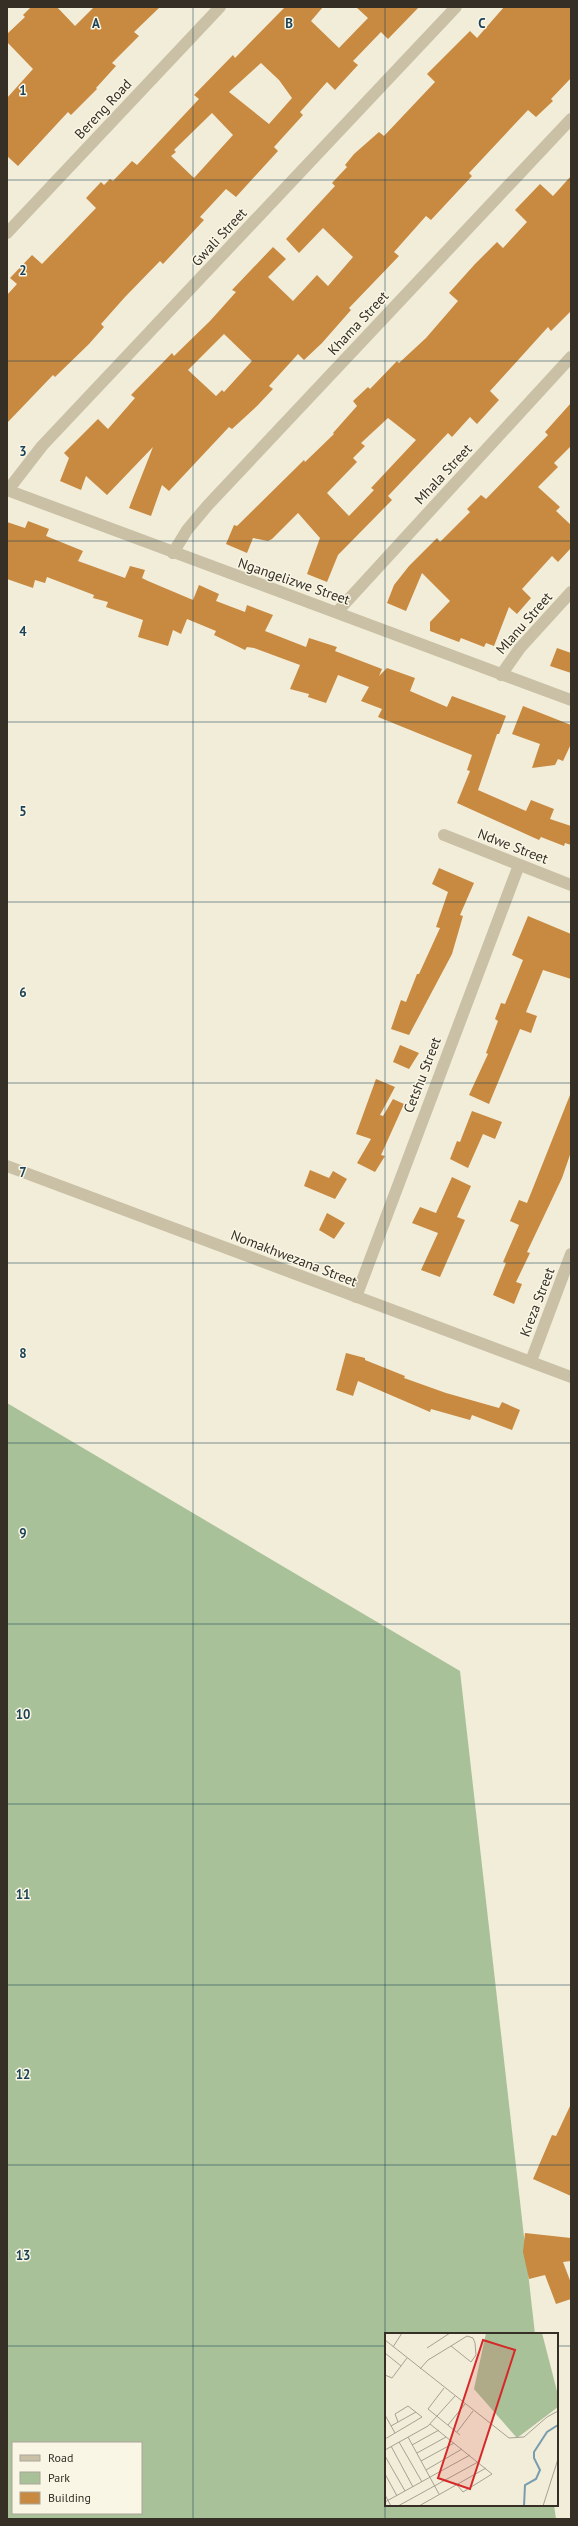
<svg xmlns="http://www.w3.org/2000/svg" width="578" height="2526" font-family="'PT Sans',sans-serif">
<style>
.green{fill:#a8c199;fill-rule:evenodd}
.building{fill:#c88940;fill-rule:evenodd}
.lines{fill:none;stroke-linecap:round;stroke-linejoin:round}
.street{stroke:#cac0a5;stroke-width:12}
.grid{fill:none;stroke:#1b4257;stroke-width:1;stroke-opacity:0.55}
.labels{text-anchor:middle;stroke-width:3;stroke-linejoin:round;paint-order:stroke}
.street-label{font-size:14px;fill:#352f26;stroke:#f9f6e5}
.inset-river{fill:none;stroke:#779daf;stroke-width:2}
.inset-road{fill:none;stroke:#a6a191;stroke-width:1}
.view{fill:#d62828;fill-opacity:0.15;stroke:#d62828;stroke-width:2}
.inset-edge{fill:none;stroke:#352f26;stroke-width:2}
.grid-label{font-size:13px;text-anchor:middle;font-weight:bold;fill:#1b4257;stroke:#f9f6e5;stroke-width:3;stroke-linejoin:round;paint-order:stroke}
</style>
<rect width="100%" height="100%" fill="#f2edd9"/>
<path class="green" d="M 7,1403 L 460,1671 L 535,2334 L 386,2334 L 386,2505 L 554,2505 L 556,2519 L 7,2519 ZM 13,2443 L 141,2443 L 141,2513 L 13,2513 Z"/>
<g class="building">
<path d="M 31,7 L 57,7 L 75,26 L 94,7 L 160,7 L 134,32 L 139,36 L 112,63 L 116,66 L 96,88 L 97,89 L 71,115 L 68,112 L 18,166 L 7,156 L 7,98 L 33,69 L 7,42 L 7,34 L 25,17 L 23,15 Z"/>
<path d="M 285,7 L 323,7 L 311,21 L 339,48 L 368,18 L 356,7 L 419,7 L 388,39 L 381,32 L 353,61 L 358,65 L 335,90 L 327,82 L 300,112 L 303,115 L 274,147 L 278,151 L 236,197 L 226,189 L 200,217 L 204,220 L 163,264 L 160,261 L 125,297 L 101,324 L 104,327 L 89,344 L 55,377 L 53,375 L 7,423 L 7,295 L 17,284 L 10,278 L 32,255 L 42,264 L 96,208 L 86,198 L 101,182 L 104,185 L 110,179 L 113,181 L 132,161 L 137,165 L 199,99 L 194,95 L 233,55 L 235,58 ZM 261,63 L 279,80 L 292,98 L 269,124 L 229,92 ZM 212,113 L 233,135 L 194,178 L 171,156 L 176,152 L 174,150 Z"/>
<path d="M 504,7 L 571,7 L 571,78 L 551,99 L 553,101 L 536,117 L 528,110 L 469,173 L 472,176 L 431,220 L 426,216 L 394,252 L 399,256 L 349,308 L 351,310 L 322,343 L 304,360 L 298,354 L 269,386 L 273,389 L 257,406 L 232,429 L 229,427 L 169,491 L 162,485 L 151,516 L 129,508 L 153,447 L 107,495 L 86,476 L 81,490 L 60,481 L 69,458 L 64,453 L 98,419 L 108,429 L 135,398 L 131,395 L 172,353 L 174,356 L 210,321 L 236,292 L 232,290 L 273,247 L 286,259 L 268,277 L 293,301 L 317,275 L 328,286 L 353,257 L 323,228 L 299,253 L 286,239 L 335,186 L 332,183 L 347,167 L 345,165 L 354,154 L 379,132 L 384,136 L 435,82 L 427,74 L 470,31 L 477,38 ZM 224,334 L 252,361 L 224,392 L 222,390 L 216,396 L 188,370 Z"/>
<path d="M 571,176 L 571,311 L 551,331 L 548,327 L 490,391 L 499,400 L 477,424 L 470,417 L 452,437 L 448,433 L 388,496 L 392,500 L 338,555 L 327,582 L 307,574 L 320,538 L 298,513 L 272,539 L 268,541 L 253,538 L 247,553 L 226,544 L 234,525 L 237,526 L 304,460 L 305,462 L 334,434 L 333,433 L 357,406 L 353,401 L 368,387 L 370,389 L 397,361 L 399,363 L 426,338 L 458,301 L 449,293 L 475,264 L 497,242 L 503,248 L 527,222 L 515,210 L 540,184 L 553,196 ZM 388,418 L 416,440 L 371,488 L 374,490 L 349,516 L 327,493 L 357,462 L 353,458 L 365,446 L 361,443 Z"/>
<path d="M 571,403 L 571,446 L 554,463 L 558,467 L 538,487 L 560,507 L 556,511 L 571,525 L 571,548 L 558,562 L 552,556 L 522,589 L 531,598 L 517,614 L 509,607 L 494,646 L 486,643 L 484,647 L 461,638 L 459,642 L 430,631 L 430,622 L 450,601 L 422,573 L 406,611 L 387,603 L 394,585 L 409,566 L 437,538 L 440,542 L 470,512 L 467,509 L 481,495 L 486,499 L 548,435 L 545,432 Z"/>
<path d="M 28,521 L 49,529 L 46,536 L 83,551 L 78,561 L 125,578 L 130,566 L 145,570 L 142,578 L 148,581 L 193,600 L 199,585 L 219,594 L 216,601 L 245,612 L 247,605 L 273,615 L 265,631 L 306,647 L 309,638 L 337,647 L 335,651 L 382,669 L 379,676 L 387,668 L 415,678 L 410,691 L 447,707 L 452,696 L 506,716 L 499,734 L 497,734 L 478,790 L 526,811 L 531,800 L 554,809 L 550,819 L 571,826 L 571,845 L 565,843 L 564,846 L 541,837 L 539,840 L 457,803 L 470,771 L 467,770 L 472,755 L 378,717 L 382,709 L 361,701 L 369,687 L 338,675 L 326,703 L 308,697 L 309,694 L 290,689 L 300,665 L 254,648 L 247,647 L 245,650 L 214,635 L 216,631 L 187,619 L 181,634 L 173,630 L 168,646 L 138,637 L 143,620 L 106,607 L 108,602 L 93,598 L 94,595 L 47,577 L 45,583 L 35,580 L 33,588 L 7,579 L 7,522 L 25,528 Z"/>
<path d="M 557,648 L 571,653 L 571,673 L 550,666 Z"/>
<path d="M 523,706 L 571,725 L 571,744 L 563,761 L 558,759 L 555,765 L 532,768 L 540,744 L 512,734 Z"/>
<path d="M 439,868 L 474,883 L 460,915 L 463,916 L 452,954 L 409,1035 L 391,1029 L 401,1000 L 406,1002 L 417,974 L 419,974 L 440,928 L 436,927 L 448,892 L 432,884 Z"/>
<path d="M 528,916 L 571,934 L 571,979 L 543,970 L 526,1012 L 537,1016 L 531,1033 L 520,1029 L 489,1104 L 469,1095 L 488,1054 L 486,1053 L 498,1021 L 495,1019 L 501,1003 L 505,1004 L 523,960 L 512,955 Z"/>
<path d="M 400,1045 L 419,1053 L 409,1069 L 393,1062 Z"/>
<path d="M 376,1079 L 395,1087 L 380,1115 L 383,1116 L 393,1099 L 404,1104 L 381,1155 L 385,1156 L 375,1172 L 357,1163 L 371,1139 L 356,1134 Z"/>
<path d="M 570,1095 L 571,1152 L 562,1178 L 527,1252 L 530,1253 L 516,1282 L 522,1284 L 514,1304 L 493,1295 L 506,1263 L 503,1262 L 519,1225 L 510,1221 L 519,1200 L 527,1203 Z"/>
<path d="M 472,1111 L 502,1122 L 495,1139 L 483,1134 L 468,1168 L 450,1159 L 457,1141 L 460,1142 Z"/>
<path d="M 310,1170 L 329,1178 L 333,1171 L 347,1179 L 335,1199 L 304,1186 Z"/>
<path d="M 452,1177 L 471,1186 L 457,1217 L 465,1220 L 440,1277 L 421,1270 L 438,1233 L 412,1223 L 420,1207 L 436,1213 Z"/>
<path d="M 327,1213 L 345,1223 L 334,1239 L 319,1230 Z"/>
<path d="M 346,1353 L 365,1358 L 365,1360 L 405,1376 L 404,1378 L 446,1393 L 499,1408 L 502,1402 L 520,1410 L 512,1430 L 472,1415 L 470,1420 L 431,1409 L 430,1412 L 358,1381 L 353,1396 L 336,1390 Z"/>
<path d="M 571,2104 L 571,2196 L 533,2179 L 552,2135 L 556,2136 Z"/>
<path d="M 525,2233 L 571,2238 L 571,2261 L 563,2262 L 571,2283 L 571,2299 L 556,2304 L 545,2275 L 529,2279 L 523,2252 Z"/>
</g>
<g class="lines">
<g class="street">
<path d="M 7,233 L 220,7"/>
<path d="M 7,490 L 571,700"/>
<path d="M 8,490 L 42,446 L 456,7"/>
<path d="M 173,553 L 187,530 L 208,505 L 571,119"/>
<path d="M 337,612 L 571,357"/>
<path d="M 501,675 L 520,648 L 571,592"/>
<path d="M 444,835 L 571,885"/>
<path d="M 7,1166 L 571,1377"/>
<path d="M 356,1297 L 519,865"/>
<path d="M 531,1361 L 571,1254"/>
</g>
</g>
<path class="grid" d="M 193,7 L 193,2519M 385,7 L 385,2519M 7,180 L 571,180M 7,361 L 571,361M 7,541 L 571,541M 7,722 L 571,722M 7,902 L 571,902M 7,1083 L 571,1083M 7,1263 L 571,1263M 7,1443 L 571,1443M 7,1624 L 571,1624M 7,1804 L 571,1804M 7,1985 L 571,1985M 7,2165 L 571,2165M 7,2346 L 386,2346M 557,2346 L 571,2346"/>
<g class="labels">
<g class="street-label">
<text transform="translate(103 109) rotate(-47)" y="5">Bereng Road</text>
<text transform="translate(219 237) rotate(-47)" y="5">Gwali Street</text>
<text transform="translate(358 323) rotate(-47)" y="5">Khama Street</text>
<text transform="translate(443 474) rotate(-47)" y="5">Mhala Street</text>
<text transform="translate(294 581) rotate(19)" y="5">Ngangelizwe Street</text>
<text transform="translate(524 623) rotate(-49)" y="5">Mlanu Street</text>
<text transform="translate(513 846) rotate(21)" y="5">Ndwe Street</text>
<text transform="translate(422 1075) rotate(-69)" y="5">Cetshu Street</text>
<text transform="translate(294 1258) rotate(21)" y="5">Nomakhwezana Street</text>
<text transform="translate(537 1302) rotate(-69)" y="5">Kreza Street</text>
</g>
</g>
<g transform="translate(385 2333)">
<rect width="173" height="173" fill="#f2edd9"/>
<path d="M 101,0 L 157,0 L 173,62 L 173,74 L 132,105 L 89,56 Z" fill="#a8c199"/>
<path class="inset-river" d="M 139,173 L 140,152 L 151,146 L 155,137 L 149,125 L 149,119 L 162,99 L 173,92"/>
<path class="inset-road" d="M 82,3 L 88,5 L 90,10 L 91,22 L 86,29 L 66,13 ZM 0,7 L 124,105 L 139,104 L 162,84 L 173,78M 8,14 L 17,0M 42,15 L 65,0M 0,20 L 16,33M 35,36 L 43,27 L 66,13M 0,42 L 7,45 L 22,25M 59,55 L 43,76 L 75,102M 0,82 L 10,100M 45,91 L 107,141 L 78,159 L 72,152M 63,92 L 80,71M 6,93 L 31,79M 72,99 L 88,78M 23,104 L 54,161M 0,106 L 37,84 L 23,73 L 10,81 L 13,89M 14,109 L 37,149M 27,112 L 54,97M 6,113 L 28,154M 0,117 L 43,93 L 70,63M 32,120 L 61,104M 0,123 L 20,158M 36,128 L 69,110M 41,137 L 77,116M 0,141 L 12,163M 0,162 L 6,173M 0,169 L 85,122M 13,173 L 93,129M 34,173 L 101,135M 158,173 L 173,126"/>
<path class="view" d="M 98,7 L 130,17 L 85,156 L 53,145 Z"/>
<rect width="173" height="173" class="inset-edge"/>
</g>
<g class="grid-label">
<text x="96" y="28">A</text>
<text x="289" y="28">B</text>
<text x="482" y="28">C</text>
<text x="23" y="95">1</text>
<text x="23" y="275">2</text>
<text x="23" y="456">3</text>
<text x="23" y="636">4</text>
<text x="23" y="816">5</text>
<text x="23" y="997">6</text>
<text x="23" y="1177">7</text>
<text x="23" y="1358">8</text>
<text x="23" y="1538">9</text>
<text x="23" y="1719">10</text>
<text x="23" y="1899">11</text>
<text x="23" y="2079">12</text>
<text x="23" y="2260">13</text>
</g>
<rect width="578" height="2526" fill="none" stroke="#352f26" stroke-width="16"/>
<rect x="12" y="2442" width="130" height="72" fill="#f9f6e5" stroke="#aba699"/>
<rect x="20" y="2455" width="20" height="6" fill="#cac0a5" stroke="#aba699"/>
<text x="48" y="2462" font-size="12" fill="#352f26">Road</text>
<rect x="20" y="2472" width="20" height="12" fill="#a8c199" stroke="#aba699"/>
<text x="48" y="2482" font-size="12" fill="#352f26">Park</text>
<rect x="20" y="2492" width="20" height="12" fill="#c88940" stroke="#aba699"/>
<text x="48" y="2502" font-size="12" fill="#352f26">Building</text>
</svg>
